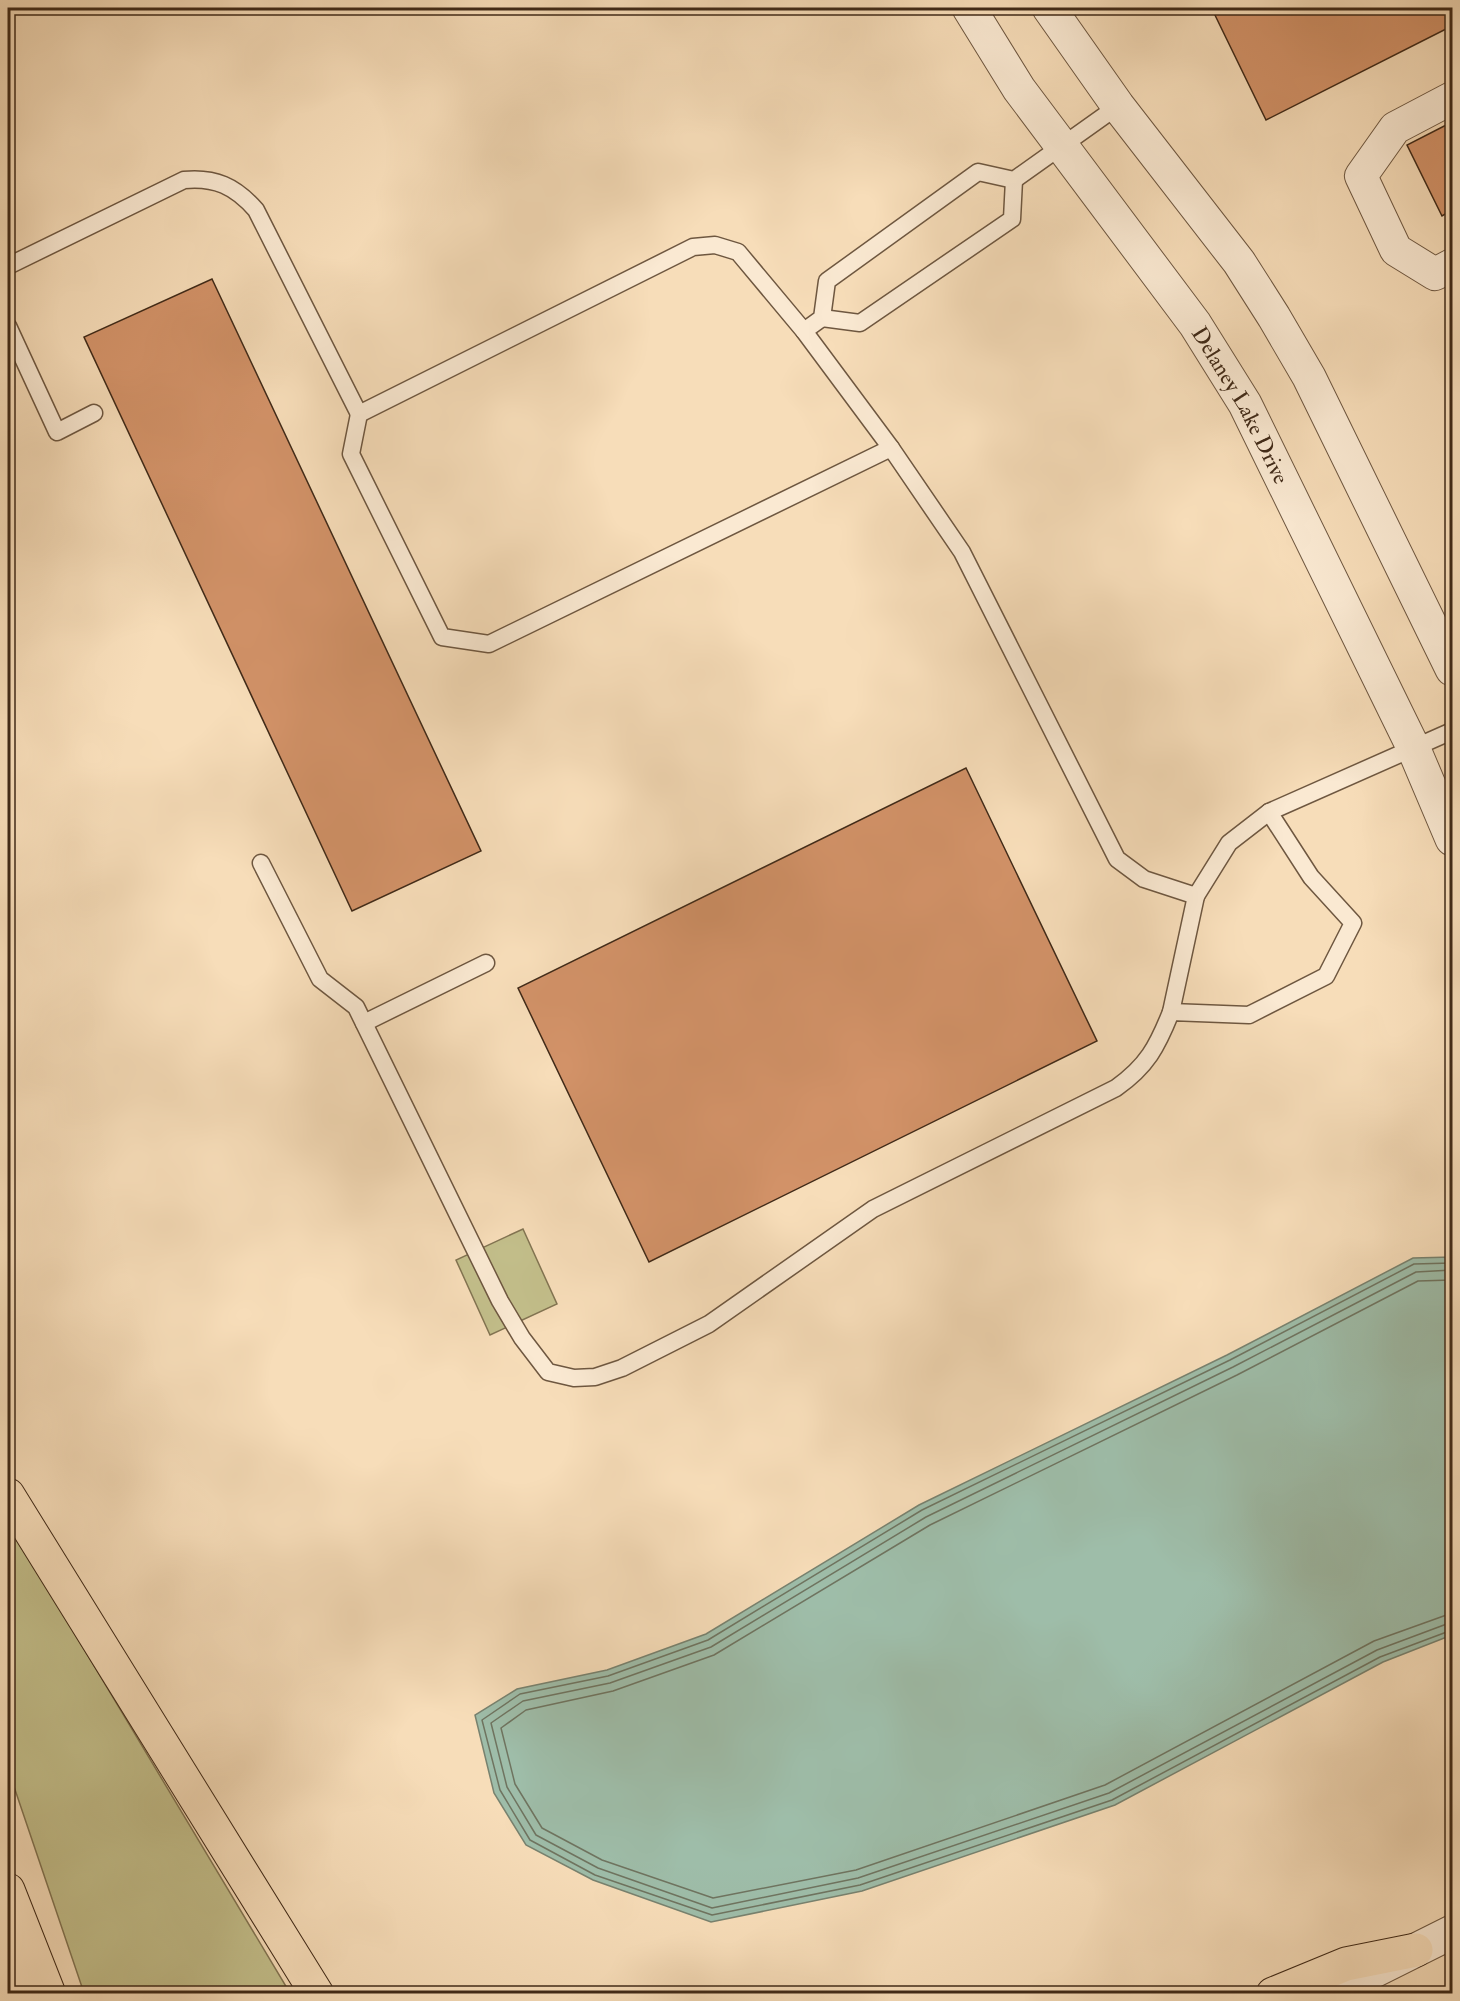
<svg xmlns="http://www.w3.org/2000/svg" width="1460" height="2001" font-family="'IM FELL Double Pica',serif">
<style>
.green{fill:#c3bf8b;stroke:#827452;stroke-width:1.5}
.water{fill:#9ebda9;stroke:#78826f;stroke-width:1.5}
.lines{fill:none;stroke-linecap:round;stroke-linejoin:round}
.shore{stroke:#6f7460;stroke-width:1.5}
.building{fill:#d29268;stroke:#402a18;stroke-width:1.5}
.service-casing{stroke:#6e5740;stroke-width:19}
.minor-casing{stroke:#6e5740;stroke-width:34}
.tertiary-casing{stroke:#6e5740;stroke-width:35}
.motorway-casing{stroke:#402a18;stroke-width:35}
.service{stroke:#fae9d2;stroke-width:16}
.minor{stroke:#fae9d2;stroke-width:32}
.tertiary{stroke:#fae9d2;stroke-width:33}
.motorway{stroke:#f7ddb9;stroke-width:33}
.labels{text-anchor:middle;stroke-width:5;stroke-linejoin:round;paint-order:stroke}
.street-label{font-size:22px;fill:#402a18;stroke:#fae9d2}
</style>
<rect width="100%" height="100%" fill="#f7ddb9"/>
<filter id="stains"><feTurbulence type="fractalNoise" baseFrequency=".00333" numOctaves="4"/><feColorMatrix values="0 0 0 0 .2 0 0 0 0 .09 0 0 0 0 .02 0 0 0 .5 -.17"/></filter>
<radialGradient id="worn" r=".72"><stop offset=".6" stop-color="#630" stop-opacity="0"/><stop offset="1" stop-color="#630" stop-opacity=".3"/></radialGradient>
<g class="green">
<path d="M 523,1229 L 557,1304 L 490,1335 L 456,1260 Z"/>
<path d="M 8,1522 L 290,1993 L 84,1993 L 8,1769 Z"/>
</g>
<path class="water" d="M 1452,1257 L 1452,1635 L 1383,1662 L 1115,1805 L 862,1891 L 711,1922 L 593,1880 L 526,1845 L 494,1793 L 475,1715 L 517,1689 L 607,1670 L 706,1634 L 919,1505 L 1227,1355 L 1413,1258 Z"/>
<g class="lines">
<g class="shore">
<path d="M 1452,1263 L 1414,1264 L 1230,1360 L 922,1510 L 708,1640 L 608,1676 L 520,1694 L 482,1720 L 500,1790 L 530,1840 L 595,1875 L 712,1915 L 860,1885 L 1112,1800 L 1380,1657 L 1452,1630"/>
<path d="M 1452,1270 L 1416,1272 L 1233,1367 L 926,1517 L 711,1647 L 610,1683 L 523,1701 L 491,1723 L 507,1787 L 536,1835 L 598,1868 L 712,1908 L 858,1878 L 1109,1793 L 1377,1650 L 1452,1622"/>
<path d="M 1452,1280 L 1418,1281 L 1237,1375 L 930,1525 L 714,1655 L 613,1691 L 526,1710 L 501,1728 L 515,1784 L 542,1828 L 602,1860 L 713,1898 L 856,1870 L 1105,1785 L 1374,1641 L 1452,1613"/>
</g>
</g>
<g class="building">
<path d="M 1215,8 L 1452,8 L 1452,26 L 1266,120 L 1212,9 Z"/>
<path d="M 1452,122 L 1452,210 L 1442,216 L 1407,145 Z"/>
<path d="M 212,279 L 481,851 L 352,911 L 84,337 Z"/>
<path d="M 966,768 L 1097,1041 L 649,1262 L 518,988 Z"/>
</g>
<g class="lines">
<defs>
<g id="service">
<path d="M 8,266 L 184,180 C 215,177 235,186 256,210 L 359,414 L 693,247 L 715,245 L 738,252 L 804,331 L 891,448"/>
<path d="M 822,318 L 860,323 L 1012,219 L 1014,180"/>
<path d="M 8,326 L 57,432 L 94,413"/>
<path d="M 804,331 L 822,318 L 827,281 L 978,172 L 1014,180 L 1118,106"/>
<path d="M 359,414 L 351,454 L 442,637 L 489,644 L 891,448 L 962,552 L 1117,859 L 1144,879 L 1196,896 L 1229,843 L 1269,812 L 1452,731"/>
<path d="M 261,863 L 320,979 L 356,1007 L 500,1301 L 522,1338 L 548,1372 L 574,1378 L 595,1377 L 622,1368 L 709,1324 L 873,1209 L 1116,1088 C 1147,1066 1157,1047 1171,1012 L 1249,1015 L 1326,976 L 1353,923 L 1311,877 L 1269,812"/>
<path d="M 1171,1012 L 1196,896"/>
<path d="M 364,1023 L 486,963"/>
</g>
<path id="minor" d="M 1452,98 L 1395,128 L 1361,176 L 1396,250 L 1435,274 L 1452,265"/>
<g id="tertiary">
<path id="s1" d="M 969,8 L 1019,89 L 1195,324 L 1245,404 L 1413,747 L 1452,839"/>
<path d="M 1049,8 L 1118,106 L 1239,262 L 1274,317 L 1309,377 L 1452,669"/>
<path d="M 1328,1994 L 1452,1932"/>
</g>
<g id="motorway">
<path d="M 8,1495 L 317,1994"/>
<path d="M 8,1890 L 49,1994"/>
<path d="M 8,1964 L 17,1994"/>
<path d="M 1273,1994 L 1346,1964 L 1416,1950"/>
</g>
</defs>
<use href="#service" class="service-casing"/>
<use href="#minor" class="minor-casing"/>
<use href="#tertiary" class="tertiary-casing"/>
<use href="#motorway" class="motorway-casing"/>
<use href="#service" class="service"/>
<use href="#minor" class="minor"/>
<use href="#tertiary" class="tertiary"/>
<use href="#motorway" class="motorway"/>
</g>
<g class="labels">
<g class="street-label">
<text dy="8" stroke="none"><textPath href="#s1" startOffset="482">Delaney Lake Drive</textPath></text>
</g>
</g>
<rect width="1460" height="2001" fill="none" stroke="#f7ddb9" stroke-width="30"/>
<rect x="9" y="9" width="1442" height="1983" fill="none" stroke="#402a18" stroke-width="3"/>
<rect x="15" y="15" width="1430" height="1971" fill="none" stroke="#402a18" stroke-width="1.5"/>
<rect width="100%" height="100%" filter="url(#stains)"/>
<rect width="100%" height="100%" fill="url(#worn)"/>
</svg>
